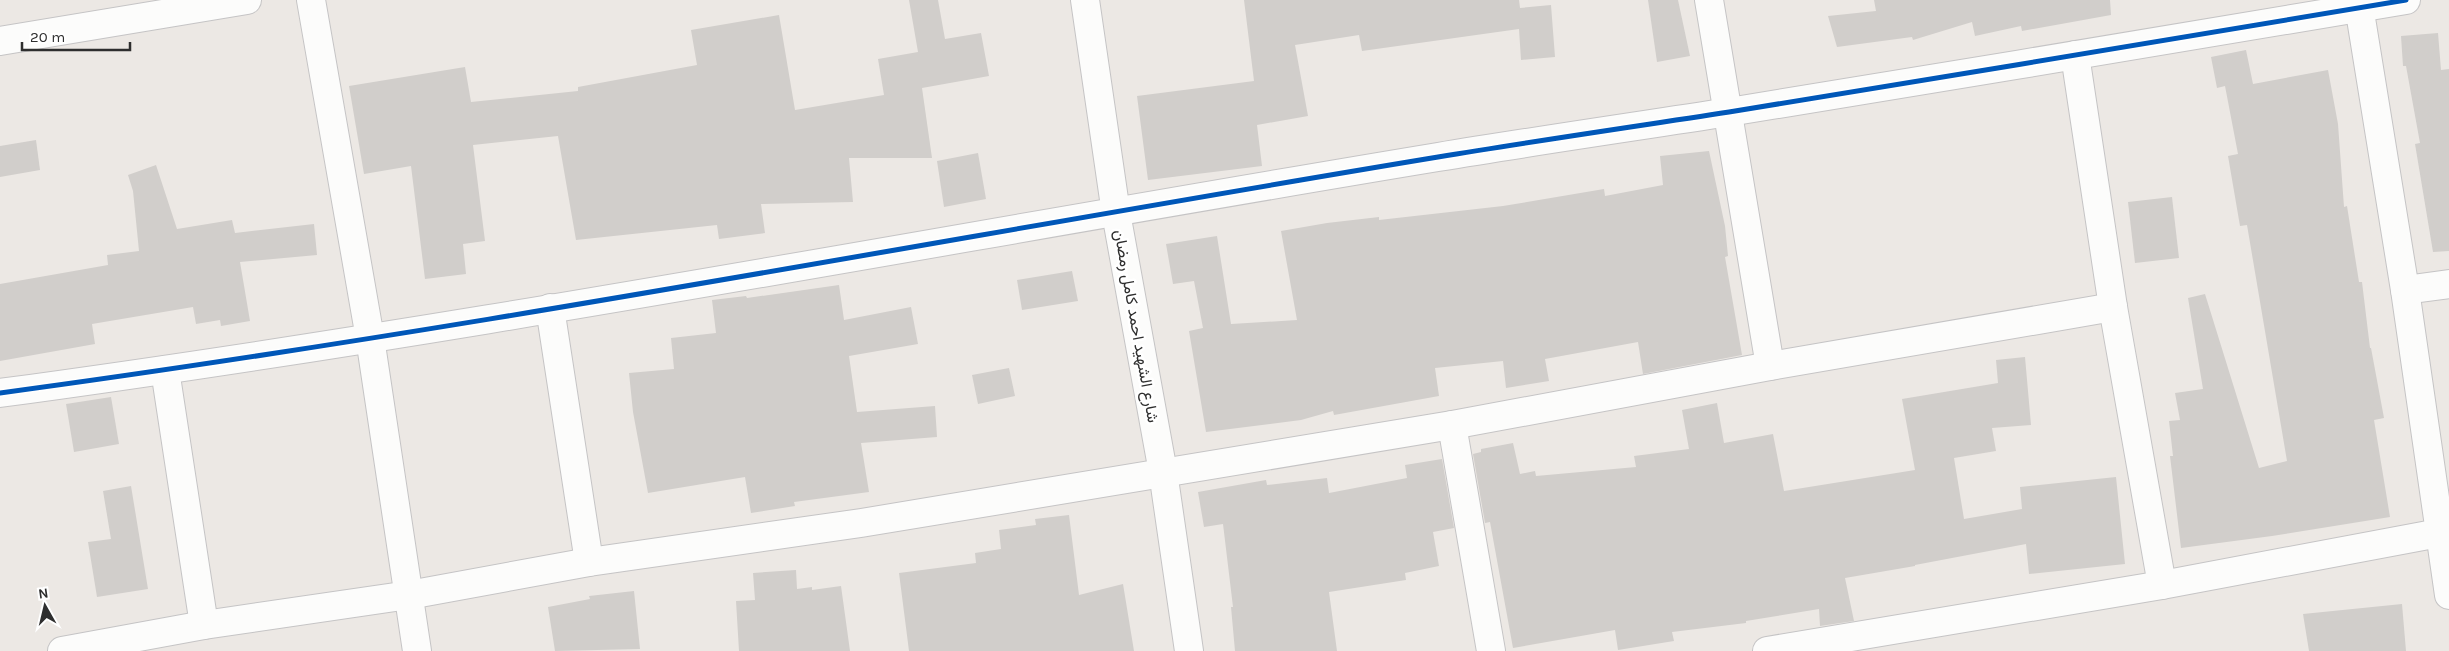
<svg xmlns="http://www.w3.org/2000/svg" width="2449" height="651" font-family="Karla,Vazirmatn,sans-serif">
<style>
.building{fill:#d1cecb}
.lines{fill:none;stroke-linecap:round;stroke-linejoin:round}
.minor-casing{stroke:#c5c4c5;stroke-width:30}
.tertiary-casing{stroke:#c5c4c5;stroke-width:30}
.minor{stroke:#fcfcfb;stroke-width:28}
.tertiary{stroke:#fcfcfb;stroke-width:28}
.cycleway-casing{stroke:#fff;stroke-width:8}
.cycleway{stroke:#0057b8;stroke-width:5}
.labels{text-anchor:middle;stroke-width:5;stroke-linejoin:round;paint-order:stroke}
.street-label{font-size:16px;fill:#2e2e2e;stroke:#fff}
</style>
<rect width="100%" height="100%" fill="#ece8e4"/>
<g class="building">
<path d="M 909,0 L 938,0 L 945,39 L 981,33 L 989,76 L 922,88 L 932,158 L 849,158 L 853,202 L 761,204 L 765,233 L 719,239 L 717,225 L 576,240 L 558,136 L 473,145 L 485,241 L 463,244 L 466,274 L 425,279 L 411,166 L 364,174 L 349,86 L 465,67 L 471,102 L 578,91 L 578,87 L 697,65 L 691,30 L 779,15 L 795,110 L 884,95 L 878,59 L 918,52 Z"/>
<path d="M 1244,0 L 1519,0 L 1520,8 L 1551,5 L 1555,57 L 1521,60 L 1519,29 L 1362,51 L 1359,35 L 1295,45 L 1308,116 L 1257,125 L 1262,166 L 1148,180 L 1137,96 L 1254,81 Z"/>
<path d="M 1648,0 L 1678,0 L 1690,56 L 1657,62 Z"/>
<path d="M 1874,0 L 2110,0 L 2111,15 L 2022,31 L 2021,26 L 1975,36 L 1972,22 L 1913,40 L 1912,37 L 1837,47 L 1828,16 L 1876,11 Z"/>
<path d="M 2438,33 L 2441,70 L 2449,69 L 2449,251 L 2433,252 L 2415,144 L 2420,143 L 2406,66 L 2403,66 L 2401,36 Z"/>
<path d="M 2246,50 L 2253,84 L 2328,70 L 2338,124 L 2344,207 L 2347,206 L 2359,282 L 2362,282 L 2370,348 L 2371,348 L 2384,418 L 2374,420 L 2390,517 L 2272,536 L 2181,548 L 2170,456 L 2173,456 L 2169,421 L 2180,420 L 2175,393 L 2203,389 L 2188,298 L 2205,294 L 2259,468 L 2287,461 L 2247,225 L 2240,226 L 2228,156 L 2238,154 L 2225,86 L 2217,88 L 2211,57 Z"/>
<path d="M 36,140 L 40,170 L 0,177 L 0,146 Z"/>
<path d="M 1709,151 L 1725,226 L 1728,256 L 1725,257 L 1742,355 L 1643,374 L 1638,342 L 1545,359 L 1549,381 L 1506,388 L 1503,361 L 1435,368 L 1439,396 L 1334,415 L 1333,411 L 1301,420 L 1206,432 L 1189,331 L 1203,328 L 1194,281 L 1173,284 L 1166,244 L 1217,236 L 1231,324 L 1297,320 L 1281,231 L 1327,223 L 1379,217 L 1379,220 L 1503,206 L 1604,189 L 1605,196 L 1663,185 L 1660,156 Z"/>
<path d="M 978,153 L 986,199 L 944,207 L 937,161 Z"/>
<path d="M 156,165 L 177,229 L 232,220 L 235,233 L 314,224 L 317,255 L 240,262 L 250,321 L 221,326 L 220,320 L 196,324 L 193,307 L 92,324 L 95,344 L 0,361 L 0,284 L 108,265 L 107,255 L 139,251 L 133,191 L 128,175 Z"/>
<path d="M 2172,197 L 2179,258 L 2135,263 L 2128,202 Z"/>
<path d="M 1072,271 L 1078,301 L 1022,310 L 1017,280 Z"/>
<path d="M 839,285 L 844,320 L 911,307 L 918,344 L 849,356 L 857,412 L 935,406 L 937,437 L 861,443 L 869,492 L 794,502 L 795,506 L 751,513 L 745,477 L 648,493 L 633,412 L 629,373 L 674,369 L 671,338 L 716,333 L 712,300 L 746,296 L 747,298 Z"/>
<path d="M 2025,357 L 2031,425 L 1992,428 L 1996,451 L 1954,458 L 1964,519 L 2022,509 L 2020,487 L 2116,477 L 2125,564 L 2029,574 L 2026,544 L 1915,565 L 1915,566 L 1845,578 L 1854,621 L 1820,626 L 1819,609 L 1746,621 L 1746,623 L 1672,632 L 1674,641 L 1618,650 L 1615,630 L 1513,648 L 1490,522 L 1485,523 L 1473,454 L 1481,452 L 1481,449 L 1513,443 L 1520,474 L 1535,471 L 1536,476 L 1636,467 L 1634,456 L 1689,449 L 1682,410 L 1717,403 L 1724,443 L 1773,434 L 1784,491 L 1915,470 L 1902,399 L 1998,383 L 1996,360 Z"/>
<path d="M 1009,368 L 1015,396 L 978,404 L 972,375 Z"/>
<path d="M 111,397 L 119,444 L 74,452 L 66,404 Z"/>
<path d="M 1442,459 L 1454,528 L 1433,532 L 1439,566 L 1405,573 L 1406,580 L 1329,592 L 1337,651 L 1235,651 L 1231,607 L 1233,607 L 1223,524 L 1204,527 L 1198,492 L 1266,480 L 1267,485 L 1327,478 L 1329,493 L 1407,478 L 1405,465 Z"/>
<path d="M 131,486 L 148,589 L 97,597 L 88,542 L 111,539 L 103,491 Z"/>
<path d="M 1069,515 L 1079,595 L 1123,584 L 1134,651 L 909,651 L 899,573 L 976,563 L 975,553 L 1001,549 L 999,530 L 1036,525 L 1035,519 Z"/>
<path d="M 796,570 L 797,589 L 812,587 L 812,590 L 841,586 L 850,651 L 739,651 L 736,601 L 755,600 L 753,573 Z"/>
<path d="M 634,591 L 640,649 L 555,651 L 548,607 L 590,599 L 589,596 Z"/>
<path d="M 2402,604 L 2406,651 L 2309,651 L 2303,614 Z"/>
</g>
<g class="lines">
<defs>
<g id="minor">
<path d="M 311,0 L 370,338 L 417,651"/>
<path d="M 1085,0 L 1116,213 L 1163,472 L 1189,651"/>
<path d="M 1709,0 L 1770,366"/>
<path d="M 2358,0 L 2405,290 L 2449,595"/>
<path d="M 2075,55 L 2113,307 L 2162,585"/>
<path d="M 2405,290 L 2449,284"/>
<path d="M 550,308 L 589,562"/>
<path d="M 165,370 L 204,625"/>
<path d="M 0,393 C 482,328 959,236 1438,157 C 1535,141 1632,127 1729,112 C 1955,76 2180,37 2406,0"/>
<path d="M 1452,425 L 1491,651"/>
<path d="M 62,651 L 204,625 L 409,595 L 589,562 L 861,523 L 1452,425 L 1770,366 L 2113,307"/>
<path d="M 1767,651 L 2162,585 L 2439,533"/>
</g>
<path id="tertiary" d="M 0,41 L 247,0"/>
</defs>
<use href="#minor" class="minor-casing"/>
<use href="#tertiary" class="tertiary-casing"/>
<use href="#minor" class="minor"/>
<use href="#tertiary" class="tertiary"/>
<defs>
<path id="cycleway" d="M 0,393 C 482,328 959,236 1438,157 C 1535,141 1632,127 1729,112 C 1955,76 2180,37 2406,0"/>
</defs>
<use href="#cycleway" class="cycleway-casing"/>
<use href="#cycleway" class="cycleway"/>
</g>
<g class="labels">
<g class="street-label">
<text transform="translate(1137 326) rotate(80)" y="6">شارع الشهيد احمد كامل رمضان</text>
</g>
</g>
<g transform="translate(45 606) rotate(352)" stroke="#ffffff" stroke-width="4" paint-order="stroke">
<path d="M0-4L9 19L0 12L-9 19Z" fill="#2e2e2e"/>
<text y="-8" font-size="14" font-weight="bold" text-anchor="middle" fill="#2e2e2e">N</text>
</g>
<path d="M22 42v8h108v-8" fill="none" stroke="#2e2e2e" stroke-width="2.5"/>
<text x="30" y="42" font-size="15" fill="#2e2e2e" stroke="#ffffff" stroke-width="4" paint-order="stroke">20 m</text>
</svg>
